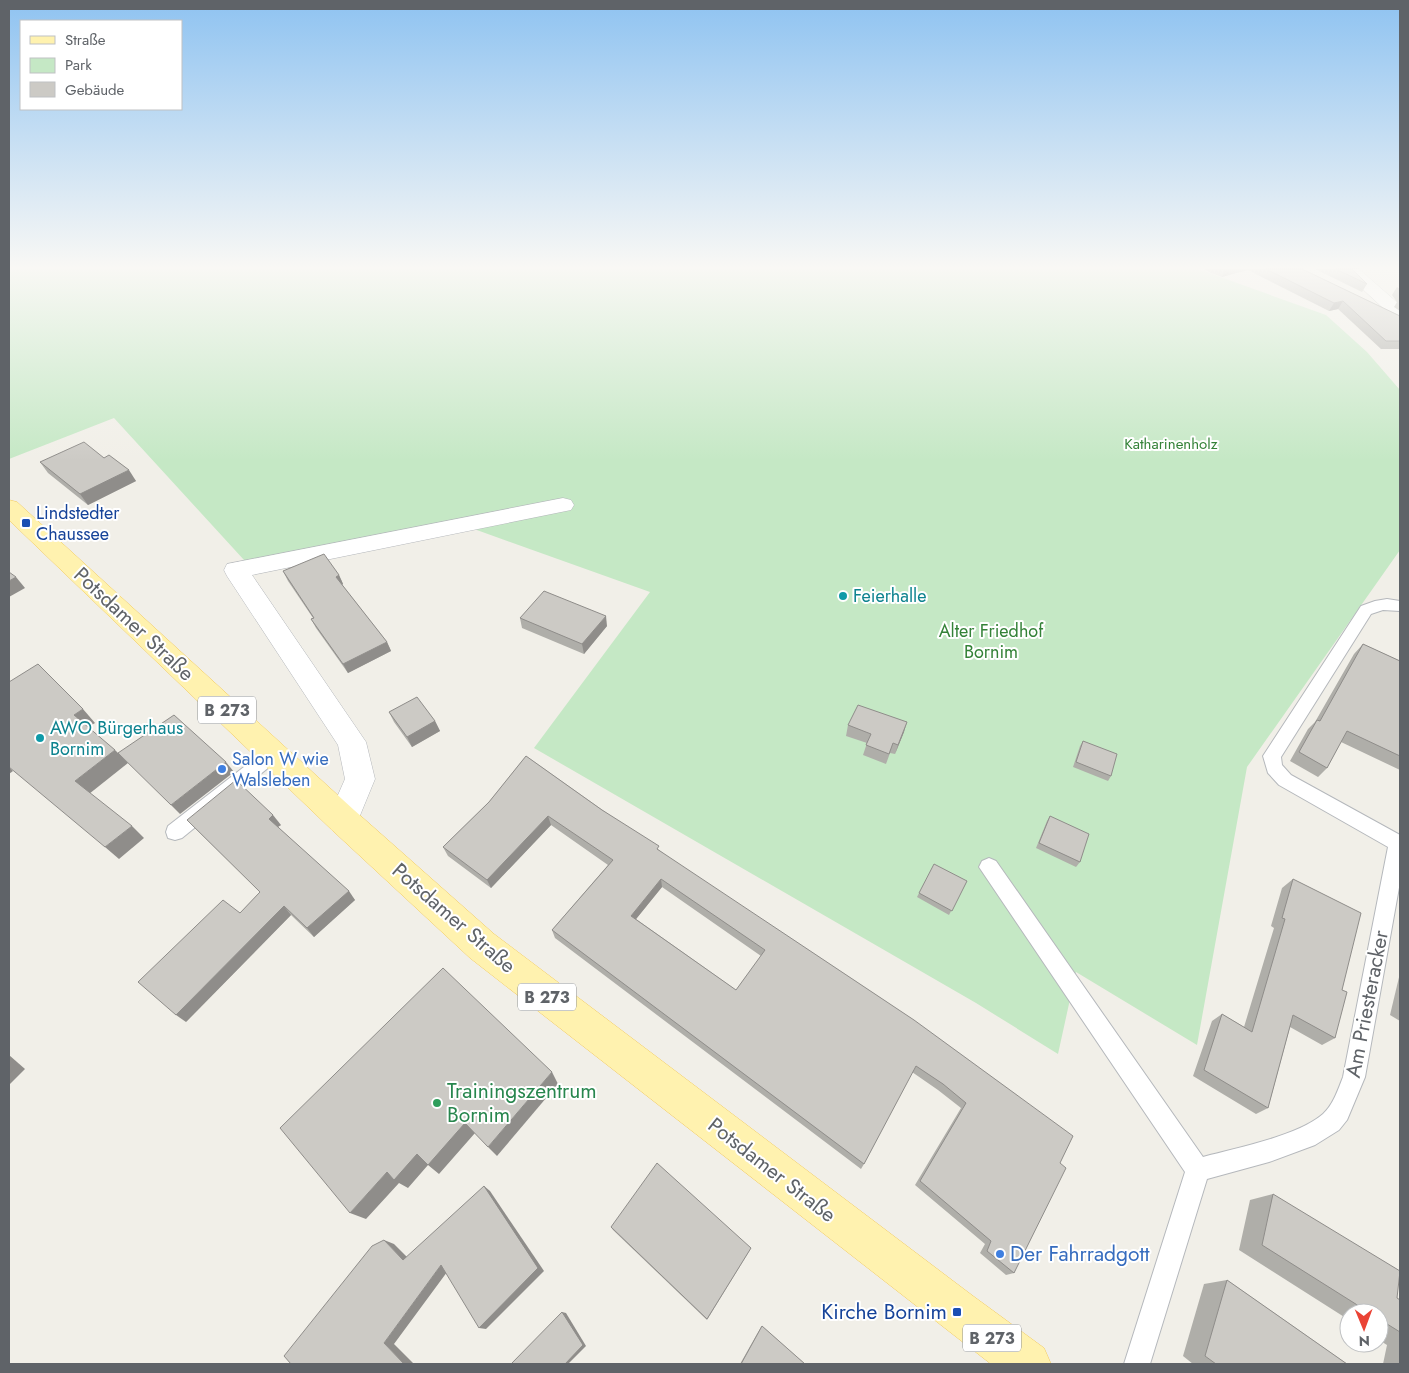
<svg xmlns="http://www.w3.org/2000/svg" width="1409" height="1373" font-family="Jost,sans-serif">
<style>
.green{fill:#c5e8c5}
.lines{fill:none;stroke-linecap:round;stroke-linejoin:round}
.service-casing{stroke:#b5b8bc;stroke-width:2}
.minor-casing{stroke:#b5b8bc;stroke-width:1}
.primary-casing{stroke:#f2c960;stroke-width:1}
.service{fill:#fff;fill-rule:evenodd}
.minor{fill:#fff;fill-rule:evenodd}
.primary{fill:#fff2af;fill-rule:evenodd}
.wall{fill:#afaea9;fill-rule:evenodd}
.shaded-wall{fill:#8f8d8a}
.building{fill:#cccac5;stroke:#8f8d8a;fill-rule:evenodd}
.transit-dot{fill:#1a4fb4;stroke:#fff;stroke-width:2}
.culture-dot{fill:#0f9aa8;stroke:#fff;stroke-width:2}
.shop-dot{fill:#3f7fe0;stroke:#fff;stroke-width:2}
.leisure-dot{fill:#2e9e5b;stroke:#fff;stroke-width:2}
.labels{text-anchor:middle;stroke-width:4;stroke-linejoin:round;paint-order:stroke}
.far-park-label{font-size:15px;fill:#348238;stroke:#fff}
.shield{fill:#fff;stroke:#8f9295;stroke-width:1}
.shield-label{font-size:16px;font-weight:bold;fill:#5f6368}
.transit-label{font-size:18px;fill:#164399;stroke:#fff;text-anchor:start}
.culture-label{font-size:18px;fill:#0d838f;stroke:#fff;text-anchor:start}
.park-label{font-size:18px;fill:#348238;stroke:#fff}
.shop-label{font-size:18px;fill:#366cbe;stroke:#fff;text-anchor:start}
.near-street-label{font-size:21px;fill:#5f6368;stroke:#fff}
.near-leisure-label{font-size:21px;fill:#27864d;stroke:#fff;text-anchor:start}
.near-shop-label{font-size:21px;fill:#366cbe;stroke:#fff;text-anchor:start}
.near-transit-label{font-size:21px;fill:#164399;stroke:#fff;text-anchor:end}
</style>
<rect width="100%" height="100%" fill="#f1efe8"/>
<path class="green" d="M 9,269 L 1198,269 L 1326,315 L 1367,352 L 1400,390 L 1400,550 L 1247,767 L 1197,1045 L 1076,972 L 1058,1054 L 976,1003 L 534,748 L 650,592 L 474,529 L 255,572 L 114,418 L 9,459 Z"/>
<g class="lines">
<defs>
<g id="service">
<path d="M 1387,599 L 1400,601 L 1400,611 L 1383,610 L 1371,614 L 1281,757 L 1282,765 L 1291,775 L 1400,835 L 1400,882 L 1365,1077 L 1347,1120 L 1339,1130 L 1315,1145 L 1269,1162 L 1207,1179 L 1150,1364 L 1124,1364 L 1185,1172 L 979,867 L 982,861 L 989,858 L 996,861 L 1203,1157 C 1236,1148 1298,1136 1323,1114 C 1333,1105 1338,1090 1343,1077 L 1388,847 L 1279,785 L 1268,773 L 1263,756 L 1361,606 L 1375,601 Z"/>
<path d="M 273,747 L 279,749 L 282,754 L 279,759 L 182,838 L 175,840 L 168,838 L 166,832 L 168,826 L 267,749 Z"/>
</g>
<g id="minor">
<path d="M 1341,269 L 1359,269 L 1400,305 L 1400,319 L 1394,318 Z"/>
<path d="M 563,498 L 571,500 L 574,505 L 571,510 L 252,575 L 366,742 L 375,779 L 354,830 L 343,834 L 332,830 L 327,820 L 345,779 L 338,745 L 227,576 L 224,570 L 227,564 Z"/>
</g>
<path id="primary" d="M 9,500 L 17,502 L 354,810 L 494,934 L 973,1296 L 1044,1348 L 1051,1364 L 991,1364 L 470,958 L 332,830 L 9,520 Z"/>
</defs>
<use href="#service" class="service-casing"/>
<use href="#minor" class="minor-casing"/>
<use href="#primary" class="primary-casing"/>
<use href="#service" class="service"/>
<use href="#minor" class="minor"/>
<use href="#primary" class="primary"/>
</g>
<g class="wall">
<path d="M 1204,269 L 1302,269 L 1400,316 L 1400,349 L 1381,349 L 1338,309 L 1329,311 L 1248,270 L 1222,277 L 1209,272 Z"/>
<path d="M 1315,269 L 1352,269 L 1367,284 L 1362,292 Z"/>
<path d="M 1397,287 L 1400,289 L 1400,311 L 1394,307 L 1397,302 L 1392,295 Z"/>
<path d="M 104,458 L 136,481 L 88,505 L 48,473 L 40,462 Z"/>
<path d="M 283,571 L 339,575 L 343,584 L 342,585 L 387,642 L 391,651 L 348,673 L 316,628 L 311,619 L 313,618 L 288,581 Z"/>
<path d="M 520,618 L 607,626 L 584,654 L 522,628 Z"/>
<path d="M 1363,644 L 1400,661 L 1400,770 L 1341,742 L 1327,768 L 1318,777 L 1290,761 L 1308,729 L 1315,722 L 1354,654 Z"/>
<path d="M 389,712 L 435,721 L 440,731 L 412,747 L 394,722 Z"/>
<path d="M 848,725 L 904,732 L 895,754 L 890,753 L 886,764 L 863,755 L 867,743 L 846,736 Z"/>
<path d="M 1083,741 L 1111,776 L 1108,781 L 1073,767 L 1080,746 Z"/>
<path d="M 526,756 L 659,850 L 1060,1163 L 1014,1273 L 1006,1275 L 980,1253 L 985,1244 L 915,1185 L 961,1108 L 938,1090 L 912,1072 L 864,1164 L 861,1169 L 555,938 L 552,930 L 608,865 L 551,825 L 491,888 L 448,856 L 443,847 L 489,802 ZM 662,887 L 761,956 L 736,990 L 636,919 Z"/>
<path d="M 1050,816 L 1080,862 L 1076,867 L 1036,848 L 1047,821 Z"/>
<path d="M 187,820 L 281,825 L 278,827 L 355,900 L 314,937 L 291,915 L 186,1022 L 240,913 L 260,892 Z"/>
<path d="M 1293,879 L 1342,990 L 1335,1038 L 1322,1045 L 1290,1027 L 1268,1108 L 1256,1114 L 1193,1076 L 1212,1021 L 1222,1014 L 1244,1027 L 1274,928 L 1271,926 L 1282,888 Z"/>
<path d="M 967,881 L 949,915 L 917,897 L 919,893 Z"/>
<path d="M 1400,973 L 1400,1021 L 1390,1015 Z"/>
<path d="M 1273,1194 L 1400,1300 L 1400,1364 L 1383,1364 L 1387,1345 L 1379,1340 L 1379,1313 L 1349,1313 L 1349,1320 L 1239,1250 L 1250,1200 Z"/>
<path d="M 611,1227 L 751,1248 L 707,1320 L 613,1230 Z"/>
<path d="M 1227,1280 L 1347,1364 L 1193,1364 L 1183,1356 L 1204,1284 Z"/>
<path d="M 762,1326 L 805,1364 L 740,1364 L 761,1327 Z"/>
</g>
<g class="shaded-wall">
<path d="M 1226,269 L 1248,269 L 1222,277 Z"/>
<path d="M 1343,301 L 1338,309 L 1329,311 L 1334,303 Z"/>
<path d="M 129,470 L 136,481 L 88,505 L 80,494 Z"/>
<path d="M 339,575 L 343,584 L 340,586 L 336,577 Z"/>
<path d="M 16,577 L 25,588 L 9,597 L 9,581 Z"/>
<path d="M 606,616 L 607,626 L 584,654 L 582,644 Z"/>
<path d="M 387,642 L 391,651 L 348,673 L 343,664 Z"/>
<path d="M 83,709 L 95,723 L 87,728 L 74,715 Z"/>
<path d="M 435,721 L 440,731 L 412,747 L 407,737 Z"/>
<path d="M 907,722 L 904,732 L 895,754 L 898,745 Z"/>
<path d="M 115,750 L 128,763 L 89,794 L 75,781 Z"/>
<path d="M 226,762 L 234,772 L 180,814 L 171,805 Z"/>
<path d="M 9,767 L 13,771 L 9,774 Z"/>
<path d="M 273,815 L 281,825 L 276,828 L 269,819 Z"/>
<path d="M 548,816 L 551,825 L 491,888 L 487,880 Z"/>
<path d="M 132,826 L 144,838 L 119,859 L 105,847 Z"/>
<path d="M 661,879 L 662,887 L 632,924 L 631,916 Z"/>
<path d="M 349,891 L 355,900 L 314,937 L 307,928 Z"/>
<path d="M 284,906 L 291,915 L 186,1022 L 176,1015 Z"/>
<path d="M 9,1055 L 25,1069 L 9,1085 Z"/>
<path d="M 552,1072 L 558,1084 L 497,1156 L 488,1147 Z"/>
<path d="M 465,1123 L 475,1133 L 439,1174 L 428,1165 L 408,1188 L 399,1183 L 366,1219 L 350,1213 L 387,1172 L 417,1154 Z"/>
<path d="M 484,1186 L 490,1191 L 544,1271 L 486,1329 L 479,1328 Z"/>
<path d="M 384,1240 L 394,1244 L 413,1263 L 403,1260 Z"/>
<path d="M 441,1265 L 450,1268 L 394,1344 L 414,1364 L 404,1364 L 384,1343 Z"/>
<path d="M 562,1312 L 566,1313 L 586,1346 L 568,1364 L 565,1364 Z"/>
</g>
<g class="building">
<path d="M 1266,269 L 1302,269 L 1400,316 L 1400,341 L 1386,341 L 1343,301 L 1334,303 Z"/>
<path d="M 1336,269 L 1352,269 L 1367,284 Z"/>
<path d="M 84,442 L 104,458 L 109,455 L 129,470 L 80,494 L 40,462 Z"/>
<path d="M 324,554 L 339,575 L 336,577 L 387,642 L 343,664 L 311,619 L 314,618 L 283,571 Z"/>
<path d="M 9,572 L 16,577 L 9,581 Z"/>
<path d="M 544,591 L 606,616 L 582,644 L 520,618 Z"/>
<path d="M 1363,644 L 1400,661 L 1400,756 L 1347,731 L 1327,768 L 1299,752 L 1317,720 L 1320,721 Z"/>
<path d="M 38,664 L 83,709 L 74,715 L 115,750 L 75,781 L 132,826 L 105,847 L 9,767 L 9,682 Z"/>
<path d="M 417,697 L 435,721 L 407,737 L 389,712 Z"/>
<path d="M 858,705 L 907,722 L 898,745 L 893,743 L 889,754 L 866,745 L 871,734 L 848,725 Z"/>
<path d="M 174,715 L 226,762 L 171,805 L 118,753 Z"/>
<path d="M 1083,741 L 1117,754 L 1111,776 L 1076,762 Z"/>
<path d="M 526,756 L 602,810 L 659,846 L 657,849 L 914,1020 L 1073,1136 L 1060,1163 L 1066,1168 L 1014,1273 L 987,1251 L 991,1241 L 920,1181 L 966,1103 L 943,1084 L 916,1066 L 864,1164 L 552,930 L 613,860 L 548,816 L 487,880 L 443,847 L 489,802 ZM 661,879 L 765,950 L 736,990 L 631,916 Z"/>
<path d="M 236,780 L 273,815 L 269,819 L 349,891 L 307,928 L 284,906 L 176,1015 L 138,982 L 223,900 L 240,913 L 260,892 L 187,820 Z"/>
<path d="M 1050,816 L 1089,834 L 1080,862 L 1039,843 Z"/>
<path d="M 934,864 L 967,881 L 952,911 L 919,893 Z"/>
<path d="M 1293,879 L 1361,913 L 1342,990 L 1347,992 L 1335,1038 L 1293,1015 L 1268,1108 L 1204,1070 L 1222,1014 L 1252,1032 L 1285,919 L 1282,918 Z"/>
<path d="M 443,968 L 552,1072 L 488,1147 L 465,1123 L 428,1165 L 417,1154 L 394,1180 L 387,1172 L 350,1213 L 280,1128 Z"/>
<path d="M 657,1163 L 751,1248 L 707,1319 L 611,1227 Z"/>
<path d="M 484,1186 L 538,1268 L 479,1328 L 441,1265 L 384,1343 L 404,1364 L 291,1364 L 284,1356 L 372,1246 L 384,1240 L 403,1260 Z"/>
<path d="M 1273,1194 L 1400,1271 L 1397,1298 L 1400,1300 L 1400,1332 L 1379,1319 L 1379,1313 L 1370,1313 L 1262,1245 Z"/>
<path d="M 1227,1280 L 1347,1364 L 1216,1364 L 1205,1356 Z"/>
<path d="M 562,1312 L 583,1345 L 565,1364 L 511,1364 Z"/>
<path d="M 762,1326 L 805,1364 L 741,1364 Z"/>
</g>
<linearGradient id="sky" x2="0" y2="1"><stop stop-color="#8fc3f1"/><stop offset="0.58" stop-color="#f9f8f5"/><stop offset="1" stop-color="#f9f8f5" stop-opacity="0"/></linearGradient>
<rect width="1409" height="461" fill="url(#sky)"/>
<g class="transit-dot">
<rect x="21" y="518" width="10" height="10" rx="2.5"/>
<rect x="952" y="1307" width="10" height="10" rx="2.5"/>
</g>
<g class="culture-dot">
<circle cx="843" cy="596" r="5"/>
<circle cx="40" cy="738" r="5"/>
</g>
<g class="shop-dot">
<circle cx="222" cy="769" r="5"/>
<circle cx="1000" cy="1254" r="5"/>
</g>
<circle class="leisure-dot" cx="437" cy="1103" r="5"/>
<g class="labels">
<g class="far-park-label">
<text x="1171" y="449">Katharinenholz</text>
</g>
<g class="shield">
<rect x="198" y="696.5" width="58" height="27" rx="4"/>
<rect x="518" y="983.5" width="58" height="27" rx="4"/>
<rect x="963" y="1324.5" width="58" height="27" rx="4"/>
</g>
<g class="shield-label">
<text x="227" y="716">B 273</text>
<text x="547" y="1003">B 273</text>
<text x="992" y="1344">B 273</text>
</g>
<g class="transit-label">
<text x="36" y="519">Lindstedter<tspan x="36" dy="21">Chaussee</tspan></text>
</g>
<g class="culture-label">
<text x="853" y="602">Feierhalle</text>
<text x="50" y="734">AWO Bürgerhaus<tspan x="50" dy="21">Bornim</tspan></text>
</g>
<g class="park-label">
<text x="991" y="637">Alter Friedhof<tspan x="991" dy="21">Bornim</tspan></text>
</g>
<g class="shop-label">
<text x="232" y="765">Salon W wie<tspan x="232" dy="21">Walsleben</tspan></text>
</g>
<g class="near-street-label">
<text transform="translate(134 624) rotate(43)" y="7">Potsdamer Straße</text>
<text transform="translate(454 918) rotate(41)" y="7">Potsdamer Straße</text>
<text transform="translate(1367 1004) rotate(-79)" y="7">Am Priesteracker</text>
<text transform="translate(772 1170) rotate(38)" y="7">Potsdamer Straße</text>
</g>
<g class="near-leisure-label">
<text x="447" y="1098">Trainingszentrum<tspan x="447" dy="24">Bornim</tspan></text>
</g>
<g class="near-shop-label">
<text x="1010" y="1261">Der Fahrradgott</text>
</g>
<g class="near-transit-label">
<text x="947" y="1319">Kirche Bornim</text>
</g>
</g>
<rect width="1409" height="1373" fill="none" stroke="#5f6368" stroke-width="20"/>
<rect x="20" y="20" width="162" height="90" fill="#ffffff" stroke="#bfc1c3"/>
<rect x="30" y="36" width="25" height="8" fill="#fff2af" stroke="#bfc1c3"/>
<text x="65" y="45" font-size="15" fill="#5f6368">Straße</text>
<rect x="30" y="58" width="25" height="15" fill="#c5e8c5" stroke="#bfc1c3"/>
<text x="65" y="70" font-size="15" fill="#5f6368">Park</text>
<rect x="30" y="82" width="25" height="15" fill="#cccac5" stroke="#bfc1c3"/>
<text x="65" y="95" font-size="15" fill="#5f6368">Gebäude</text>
<g transform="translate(1364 1328) rotate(179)"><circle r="24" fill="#ffffff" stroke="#bfc1c3"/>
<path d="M0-4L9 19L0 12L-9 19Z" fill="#ea4335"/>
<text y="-8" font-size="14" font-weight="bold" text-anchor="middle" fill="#5f6368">N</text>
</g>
</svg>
